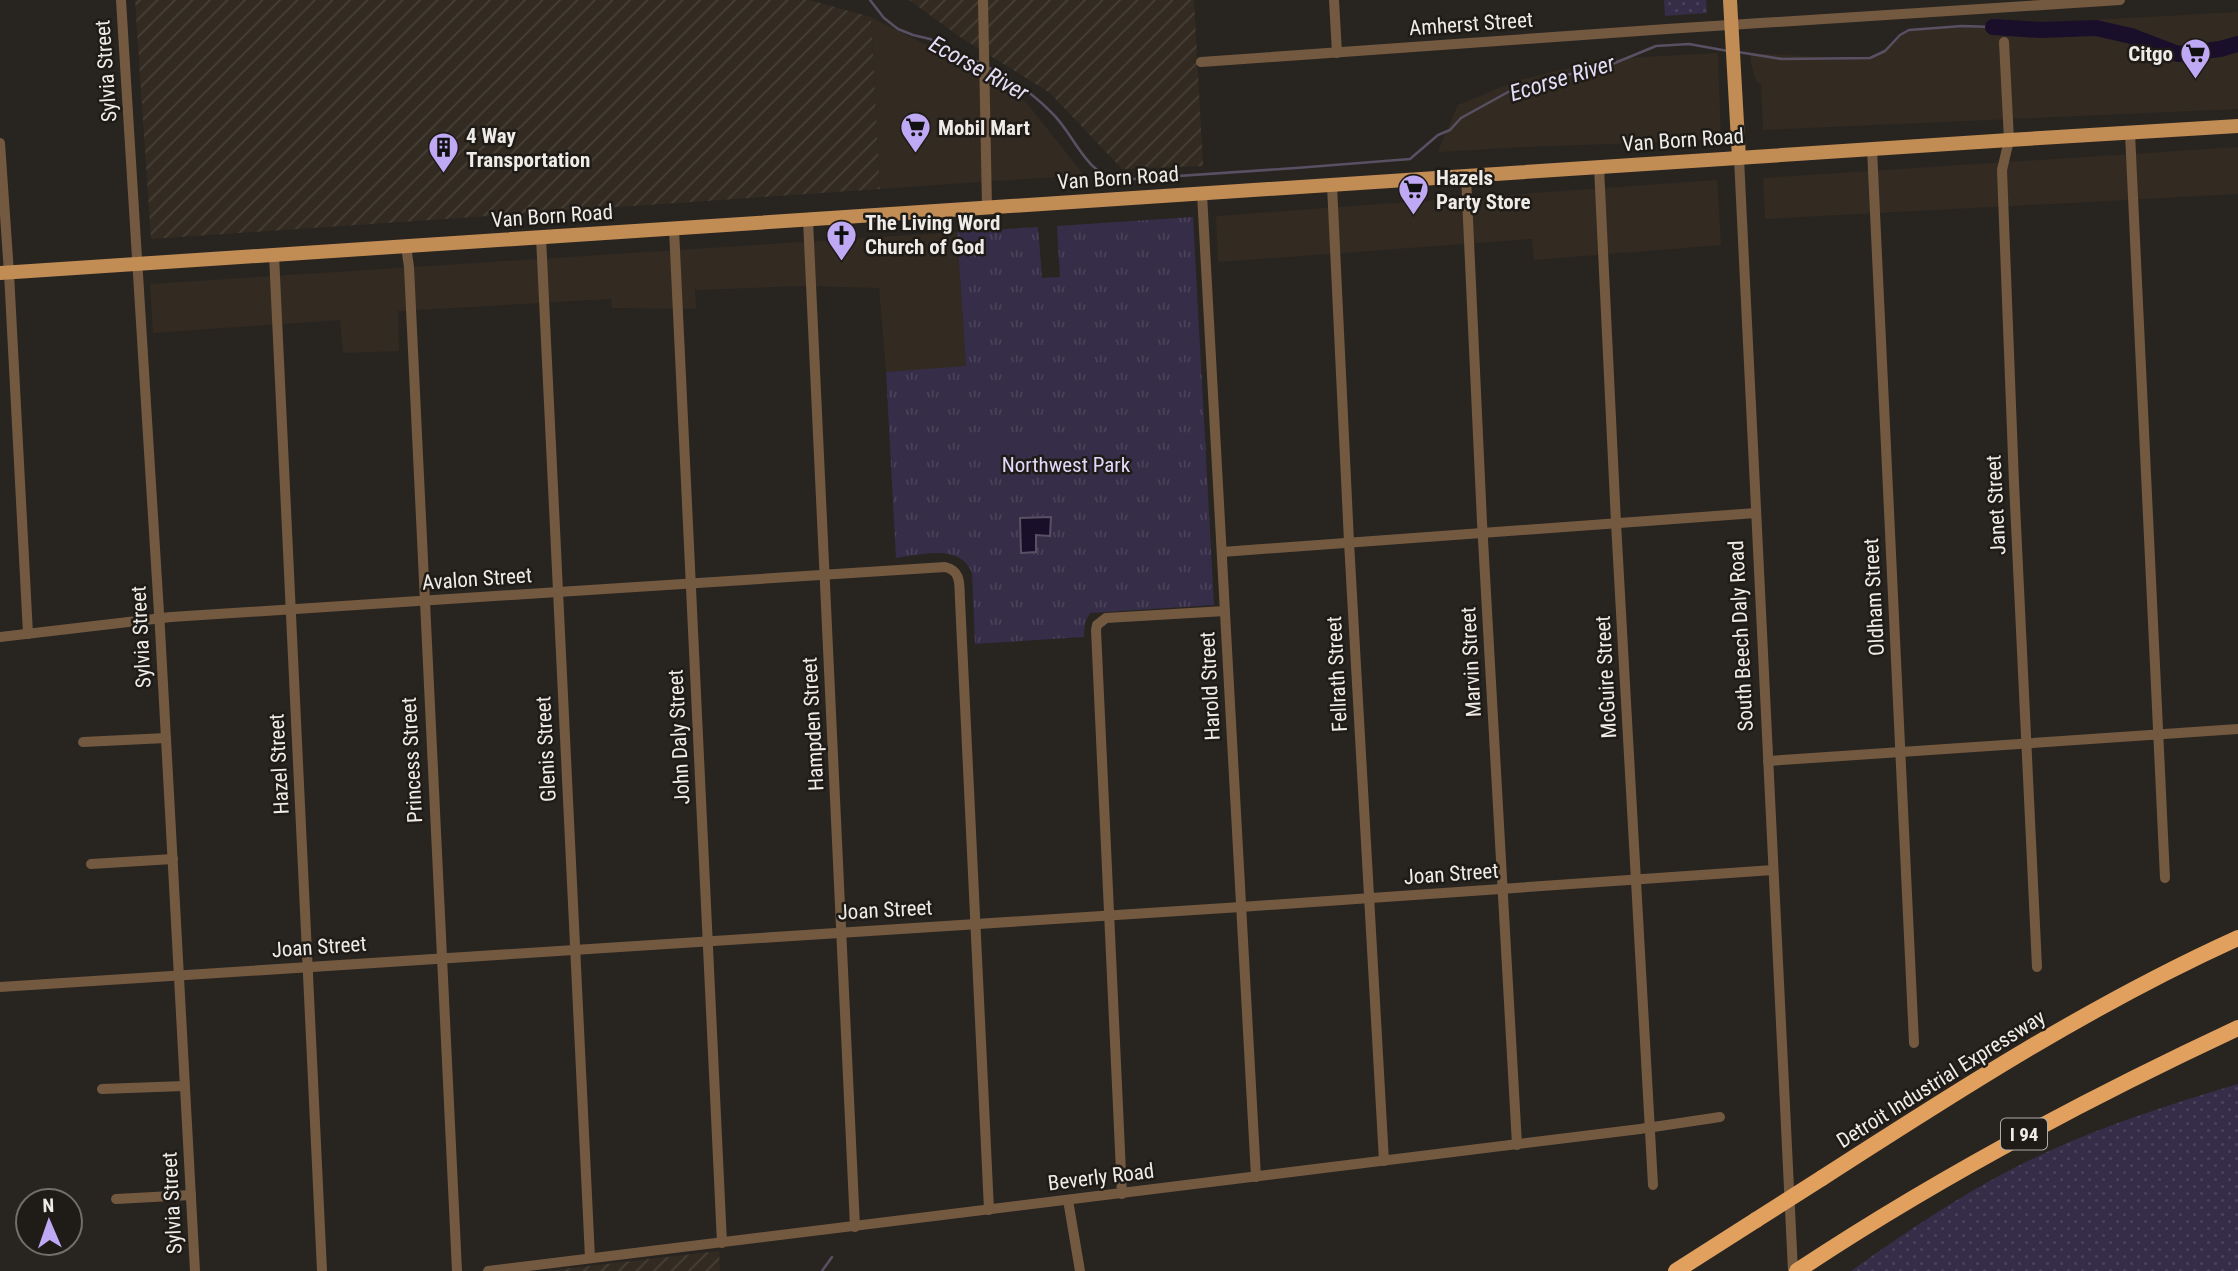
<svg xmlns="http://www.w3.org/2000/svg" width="2238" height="1271" font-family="'Roboto Condensed',sans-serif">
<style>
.built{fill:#332b22}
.industrial{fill:url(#industrial-furrows)}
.grass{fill:url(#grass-dots)}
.park{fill:url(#park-tufts)}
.pitch{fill:#362d48}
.water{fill:#190f2a;stroke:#595163;stroke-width:2}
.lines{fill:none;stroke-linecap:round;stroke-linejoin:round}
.stream{stroke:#595163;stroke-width:2.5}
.river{stroke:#190f2a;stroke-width:16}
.minor{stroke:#735940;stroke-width:10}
.major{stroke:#c28c55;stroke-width:14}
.highway{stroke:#e1a05d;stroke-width:16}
.highway-bridge{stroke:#e1a05d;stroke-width:16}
.labels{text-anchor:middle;stroke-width:5;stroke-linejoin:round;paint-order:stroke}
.shield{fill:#1f1b17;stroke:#b0ada9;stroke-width:2}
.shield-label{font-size:19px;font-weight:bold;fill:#eeebe8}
.street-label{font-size:21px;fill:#eeebe8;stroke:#1f1b17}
.poi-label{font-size:21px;font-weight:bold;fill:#eeebe8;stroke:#1f1b17;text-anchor:start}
.park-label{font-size:21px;fill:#e2d8fc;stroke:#1f1b17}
.water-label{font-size:23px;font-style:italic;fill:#e4ddf6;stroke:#1f1b17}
</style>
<defs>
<pattern id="industrial-furrows" width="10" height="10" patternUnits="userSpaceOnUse" patternTransform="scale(1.75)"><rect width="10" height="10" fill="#332b22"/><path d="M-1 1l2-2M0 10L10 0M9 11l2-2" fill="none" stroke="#474037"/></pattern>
<pattern id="grass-dots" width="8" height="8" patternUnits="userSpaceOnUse" patternTransform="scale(1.75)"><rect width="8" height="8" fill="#362d48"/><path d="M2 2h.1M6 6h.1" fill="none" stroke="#4a415a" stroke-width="1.8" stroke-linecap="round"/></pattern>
<pattern id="park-tufts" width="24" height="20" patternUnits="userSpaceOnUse" patternTransform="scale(1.75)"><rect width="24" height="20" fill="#362d48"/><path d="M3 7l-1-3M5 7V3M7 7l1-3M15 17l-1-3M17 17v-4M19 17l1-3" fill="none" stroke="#4a415a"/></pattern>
</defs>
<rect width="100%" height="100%" fill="#282420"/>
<g class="built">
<path d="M 2238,12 L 2238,109 L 1763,130 L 1761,84 L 1756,81 L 1751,64 L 1750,53 L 1838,58 L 1877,56 L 1909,30 Z"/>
<path d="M 871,17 L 972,68 L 1026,102 L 1084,175 L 880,189 Z"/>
<path d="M 1718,53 L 1721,140 L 1522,147 L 1439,152 L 1439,148 L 1458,105 L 1516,81 L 1607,59 Z"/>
<path d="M 2238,147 L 2238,194 L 1765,219 L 1763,178 Z"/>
<path d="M 1717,180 L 1721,245 L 1534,260 L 1532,239 L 1218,262 L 1216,216 Z"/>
<path d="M 957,232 L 966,367 L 886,372 L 879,288 L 802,286 L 695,290 L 696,309 L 612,308 L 611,299 L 398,311 L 399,351 L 343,353 L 340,320 L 153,333 L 150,284 Z"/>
</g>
<g class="industrial">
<path d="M 135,0 L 809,0 L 871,17 L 880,189 L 151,239 Z"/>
<path d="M 909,0 L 1194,0 L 1203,166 L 1122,169 L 1050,93 L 960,37 Z"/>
<path d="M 719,1251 L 720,1271 L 547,1271 L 563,1269 Z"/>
</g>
<g class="grass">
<path d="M 1664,0 L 1706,0 L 1707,13 L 1665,16 Z"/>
<path d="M 2238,1084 L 2238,1271 L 1851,1271 C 1913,1227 1978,1183 2047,1152 C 2108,1124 2174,1103 2238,1084 Z"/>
</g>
<path class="park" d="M 1193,217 L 1214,605 L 1090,613 L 1085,622 L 1084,637 L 975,644 L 972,573 C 960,543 921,555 896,558 L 886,372 L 966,366 L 957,232 L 1038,227 L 1042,278 L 1060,277 L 1057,226 Z"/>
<path class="pitch" d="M 1053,432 C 1072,434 1072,460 1057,468 L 997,471 C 988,468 986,465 986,455 C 985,449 984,444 988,440 C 997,431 1040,433 1053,432 Z"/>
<path class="water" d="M 1051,517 L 1050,536 L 1036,535 L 1036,552 L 1021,553 L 1020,518 Z"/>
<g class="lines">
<g class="stream">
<path d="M 870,0 L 884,18 L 898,29 L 913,35 L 930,39 L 980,63"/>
<path d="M 1738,52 L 1782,59 L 1870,58 L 1885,51 L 1900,35 L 1909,30 L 1962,26 L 1993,27"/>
<path d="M 989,68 C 1012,79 1033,94 1051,112 C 1074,133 1085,175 1119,180 L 1296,168 L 1410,159 L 1438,135 L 1450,130 L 1461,118 L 1519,86 L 1610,65 L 1656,46 L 1689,44 L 1728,51"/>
<path d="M 822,1271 L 832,1257"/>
</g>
<path class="river" d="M 1993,27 L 2040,30 L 2096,28 L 2131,36 L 2178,54 L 2220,49 L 2238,44"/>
<g class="minor">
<path d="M 121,0 L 160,629 L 195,1271"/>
<path d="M 983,0 L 987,208"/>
<path d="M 1334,0 L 1337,53"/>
<path d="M 2004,42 L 2009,140 L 2002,170 L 2014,483 L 2037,967"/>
<path d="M 1201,62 L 1667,29 L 2120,0"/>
<path d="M 2130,133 L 2165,878"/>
<path d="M 0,143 L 9,273 L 28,634"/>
<path d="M 1872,149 L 1914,1043"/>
<path d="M 1739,158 L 1793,1271"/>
<path d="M 1599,167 L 1616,523 L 1653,1185"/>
<path d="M 1466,176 L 1482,522 L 1517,1145"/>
<path d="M 1332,185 L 1349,542 L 1384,1161"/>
<path d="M 1202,194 L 1256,1177"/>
<path d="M 808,220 L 855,1227"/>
<path d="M 674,229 L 722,1243"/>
<path d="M 541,237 L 590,1258"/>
<path d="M 406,246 L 409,267 L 457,1271"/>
<path d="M 274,255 L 322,1271"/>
<path d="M 1222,552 L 1756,513"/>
<path d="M 0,637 L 171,617 L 945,567 C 962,571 959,585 960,600 L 989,1210"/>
<path d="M 83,742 L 166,738"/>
<path d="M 1768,761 L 2238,729"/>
<path d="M 91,864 L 173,859"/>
<path d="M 0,987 L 1241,907 L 1773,870"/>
<path d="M 102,1089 L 184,1086"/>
<path d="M 1122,1194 L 1096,630 L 1097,625 L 1106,618 L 1225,611"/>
<path d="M 116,1199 L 191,1195"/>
<path d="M 1068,1200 L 1080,1271"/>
<path d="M 488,1271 L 1640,1129 L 1720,1117"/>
</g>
<g class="major">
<path d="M 1730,0 L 1739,158"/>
<path d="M 0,273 L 2009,140 L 2238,126"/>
</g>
<g class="highway">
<path d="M 1822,1178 C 1957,1091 2092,1004 2238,938"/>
<path d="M 1676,1271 L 1756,1220"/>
<path d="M 1797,1271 C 1937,1178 2086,1099 2238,1028"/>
</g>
<path class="highway-bridge" d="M 1756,1220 L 1822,1178"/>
</g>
<defs>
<symbol id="supermarket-pin" viewBox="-11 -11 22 30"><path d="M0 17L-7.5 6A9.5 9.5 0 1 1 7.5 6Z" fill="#bfa8f4" stroke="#1f1b17"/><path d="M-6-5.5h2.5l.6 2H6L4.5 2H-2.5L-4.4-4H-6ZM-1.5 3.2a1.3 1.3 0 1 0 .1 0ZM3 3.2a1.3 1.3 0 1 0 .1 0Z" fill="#111"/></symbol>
<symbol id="building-pin" viewBox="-11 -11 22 30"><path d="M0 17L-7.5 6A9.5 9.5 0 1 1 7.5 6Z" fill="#bfa8f4" stroke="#1f1b17"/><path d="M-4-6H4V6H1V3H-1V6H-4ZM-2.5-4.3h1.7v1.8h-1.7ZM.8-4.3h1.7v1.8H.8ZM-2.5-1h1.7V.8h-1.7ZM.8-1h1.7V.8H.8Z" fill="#111"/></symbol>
<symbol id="church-pin" viewBox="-11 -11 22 30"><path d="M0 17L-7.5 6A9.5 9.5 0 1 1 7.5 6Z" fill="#bfa8f4" stroke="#1f1b17"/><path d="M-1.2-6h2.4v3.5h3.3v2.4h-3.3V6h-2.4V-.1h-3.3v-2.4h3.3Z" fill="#111"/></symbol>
</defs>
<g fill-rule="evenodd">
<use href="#supermarket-pin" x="2178" y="36" width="35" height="47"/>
<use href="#supermarket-pin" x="898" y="110" width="35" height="47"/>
<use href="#building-pin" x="426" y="130" width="35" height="47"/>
<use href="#supermarket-pin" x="1396" y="172" width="35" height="47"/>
<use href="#church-pin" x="824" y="218" width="35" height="47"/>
</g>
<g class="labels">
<rect class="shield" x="2001" y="1118.5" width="46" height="31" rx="5"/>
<g class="shield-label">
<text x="2024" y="1141">I 94</text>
</g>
<g class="street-label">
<text transform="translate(1471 24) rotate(-4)" y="7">Amherst Street</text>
<text transform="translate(106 71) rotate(-94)" y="7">Sylvia Street</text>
<text transform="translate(1683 140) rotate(-4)" y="7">Van Born Road</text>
<text transform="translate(1118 178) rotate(-4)" y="7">Van Born Road</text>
<text transform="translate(552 216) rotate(-4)" y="7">Van Born Road</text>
<text transform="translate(1996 505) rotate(-93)" y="7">Janet Street</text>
<text transform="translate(477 579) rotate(-4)" y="7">Avalon Street</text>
<text transform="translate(1874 597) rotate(-93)" y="7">Oldham Street</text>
<text transform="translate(1741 636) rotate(-93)" y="7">South Beech Daly Road</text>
<text transform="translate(141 637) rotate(-93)" y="7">Sylvia Street</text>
<text transform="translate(1471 662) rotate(-93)" y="7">Marvin Street</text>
<text transform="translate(1337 674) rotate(-93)" y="7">Fellrath Street</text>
<text transform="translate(1606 677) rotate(-93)" y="7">McGuire Street</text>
<text transform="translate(1210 686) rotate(-93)" y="7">Harold Street</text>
<text transform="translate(813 724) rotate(-93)" y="7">Hampden Street</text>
<text transform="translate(679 737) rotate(-93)" y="7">John Daly Street</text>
<text transform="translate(546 749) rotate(-93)" y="7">Glenis Street</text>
<text transform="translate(412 760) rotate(-93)" y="7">Princess Street</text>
<text transform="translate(279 764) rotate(-93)" y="7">Hazel Street</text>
<text transform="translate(1451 874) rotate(-4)" y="7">Joan Street</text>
<text transform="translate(885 910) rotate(-3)" y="7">Joan Street</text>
<text transform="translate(319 947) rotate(-4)" y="7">Joan Street</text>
<text transform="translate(1941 1079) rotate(-32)" y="7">Detroit Industrial Expressway</text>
<text transform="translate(1101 1177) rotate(-7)" y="7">Beverly Road</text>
<text transform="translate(172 1203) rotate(-93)" y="7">Sylvia Street</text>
</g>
<g class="poi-label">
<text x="2173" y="61" text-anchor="end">Citgo</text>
<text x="938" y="135">Mobil Mart</text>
<text x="466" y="143">4 Way<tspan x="466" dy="24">Transportation</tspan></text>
<text x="1436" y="185">Hazels<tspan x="1436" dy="24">Party Store</tspan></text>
<text x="865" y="230">The Living Word<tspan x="865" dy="24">Church of God</tspan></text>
</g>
<g class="park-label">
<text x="1066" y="472">Northwest Park</text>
</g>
<g class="water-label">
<text transform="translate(979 68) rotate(29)" y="8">Ecorse River</text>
<text transform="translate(1562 78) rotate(-17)" y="8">Ecorse River</text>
</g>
</g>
<g transform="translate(49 1222) rotate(358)"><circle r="33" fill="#1f1b17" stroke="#726e6b" stroke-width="2"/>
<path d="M0-5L12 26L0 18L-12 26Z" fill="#bfa8f4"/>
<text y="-10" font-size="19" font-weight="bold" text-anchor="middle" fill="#eeebe8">N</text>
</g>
</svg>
